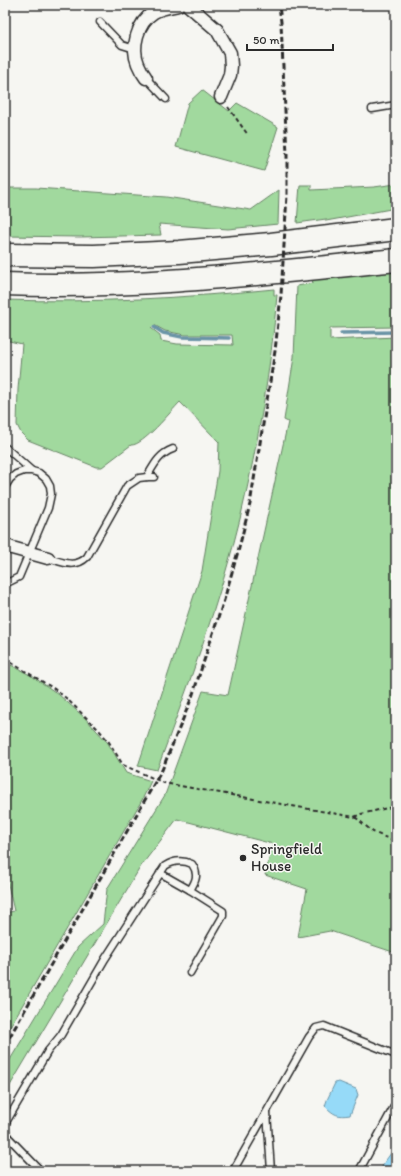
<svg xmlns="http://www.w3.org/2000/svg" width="401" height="1176" font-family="Itim,sans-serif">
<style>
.green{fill:#a1d99e;stroke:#668264;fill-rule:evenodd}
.water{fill:#96daf8;stroke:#6b94a6}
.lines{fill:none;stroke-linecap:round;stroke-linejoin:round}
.stream{stroke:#6b94a6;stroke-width:3.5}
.lane-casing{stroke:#2b2b2b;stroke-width:9}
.street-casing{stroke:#2b2b2b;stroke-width:15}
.highway-casing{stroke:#2b2b2b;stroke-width:25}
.path{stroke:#2b2b2b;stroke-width:2;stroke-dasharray:4 3;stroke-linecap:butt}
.lane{stroke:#f6f6f2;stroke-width:6}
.street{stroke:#f6f6f2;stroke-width:12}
.highway{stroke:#f6f6f2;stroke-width:22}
.rail{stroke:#2b2b2b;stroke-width:3;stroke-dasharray:6 3;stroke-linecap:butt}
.poi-dot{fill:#2b2b2b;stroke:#f6f6f2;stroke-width:1.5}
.labels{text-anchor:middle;stroke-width:3;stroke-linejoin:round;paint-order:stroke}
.poi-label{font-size:15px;fill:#2b2b2b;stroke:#f6f6f2;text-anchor:start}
</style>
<rect width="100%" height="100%" fill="#f6f6f2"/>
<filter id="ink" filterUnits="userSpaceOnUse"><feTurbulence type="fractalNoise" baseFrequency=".025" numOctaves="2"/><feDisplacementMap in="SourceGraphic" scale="8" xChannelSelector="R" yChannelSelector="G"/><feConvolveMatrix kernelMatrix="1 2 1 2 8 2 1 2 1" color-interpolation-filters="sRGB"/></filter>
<g filter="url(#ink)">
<g class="green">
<path d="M 202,90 L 229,111 L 237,103 L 278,127 L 264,171 L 176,147 L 188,103 Z"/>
<path d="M 396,184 L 396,208 L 326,221 L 326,219 L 297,223 L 300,185 L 311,185 L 311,190 L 374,187 Z"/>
<path d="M 5,188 L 36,188 L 166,197 L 251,210 L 279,190 L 278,224 L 228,229 L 159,224 L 161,235 L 80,237 L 5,236 Z"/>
<path d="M 396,267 L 396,327 L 330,328 L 330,340 L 396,337 L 396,953 L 330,931 L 298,937 L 307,889 L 265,875 L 273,844 L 177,819 L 141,866 L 5,1094 L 5,1068 L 78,947 L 103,924 L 107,889 L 165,795 L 203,691 L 228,695 L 288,422 L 284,420 L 294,357 L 297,286 L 314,283 L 311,280 Z"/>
<path d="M 274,289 L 274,295 L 277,295 C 271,369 258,443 241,515 C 220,602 188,686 157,770 L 138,766 L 202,571 L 218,471 L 219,442 L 180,402 C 171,411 143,446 131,445 L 102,467 L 96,467 L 28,440 L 21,433 L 17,425 L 18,389 L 22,344 L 5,340 L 5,300 C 95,303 185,298 274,289 ZM 154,325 L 165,331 L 185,335 L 232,335 L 233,345 L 177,344 L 161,341 L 160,335 L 151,328 Z"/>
<path d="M 9,664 L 32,676 L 58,694 L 85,718 L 108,743 L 126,773 L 151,781 L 142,800 L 5,1035 L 5,913 L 14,911 L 5,871 L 5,676 Z"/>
</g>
<g class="water">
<path d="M 339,1082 L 356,1089 L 358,1095 L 350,1115 C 338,1117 334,1115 325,1106 L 327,1100 L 335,1083 Z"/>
<path d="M 396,1146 L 396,1171 L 380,1171 L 384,1163 Z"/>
</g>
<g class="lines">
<g class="stream">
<path d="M 154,327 L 163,333 L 182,337 L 229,338"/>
<path d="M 341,333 L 396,332"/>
</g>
<defs>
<g id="lane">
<path d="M 100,22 L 122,45 L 135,49"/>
<path d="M 146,78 L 166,99"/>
<path d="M 372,109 L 396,105"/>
<path d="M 5,447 L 32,471"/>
<path d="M 147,477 C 154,465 159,454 173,449"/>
<path d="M 5,487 L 10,479 L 16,474 L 24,471 L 32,471 L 39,473 L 46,479 L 50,486 L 51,494 L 48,508 L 19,577 L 5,584"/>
<path d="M 48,558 C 62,562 75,569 87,557 L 127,486 L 139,478 L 147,477 L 154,477"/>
<path d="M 160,873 L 190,890 L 223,911 L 223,916 L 190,973"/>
<path d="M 267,1112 L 271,1171"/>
<path d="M 41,1171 L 9,1138 L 6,1133 L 5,1124 L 48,1051 L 61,1035 L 105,959 L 165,866 C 173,861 183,860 192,864 C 199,874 196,881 190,890"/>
<path d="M 233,1171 L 309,1037 L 316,1028 L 324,1026 L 396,1055"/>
<path d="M 359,1171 L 396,1103"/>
</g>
<g id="street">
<path d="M 188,5 L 217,30 L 230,53 L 231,66 L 230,75 L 221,97"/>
<path d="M 146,78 C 143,74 140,69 138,64 C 131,47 137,23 154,12 C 161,8 170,7 178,5"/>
<path d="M 5,545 L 12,548 L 48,558"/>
</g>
<g id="highway">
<path d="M 5,255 L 94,256 L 179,252 L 271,244 L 396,229"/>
<path d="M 5,284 C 136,289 266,273 396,260"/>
</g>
</defs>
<use href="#lane" class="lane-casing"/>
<use href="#street" class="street-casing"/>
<use href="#highway" class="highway-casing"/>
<g class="path">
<path d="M 228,107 L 248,135"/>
<path d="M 5,659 L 53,688 L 66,698 L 99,730 L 109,742 L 123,765 L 164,783 L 354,817 L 361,814 L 396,806"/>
<path d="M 355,817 L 373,832 L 396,842"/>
</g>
<use href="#lane" class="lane"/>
<use href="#street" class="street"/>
<use href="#highway" class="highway"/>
<path class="rail" d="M 5,1045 L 162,770 L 192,697 L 224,600 L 239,548 L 250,504 L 275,351 L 281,295 L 287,195 L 287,155 L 281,22 L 279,5"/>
</g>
</g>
<circle class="poi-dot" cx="243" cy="858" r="4"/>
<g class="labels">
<g class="poi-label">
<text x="251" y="854">Springfield<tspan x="251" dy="17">House</tspan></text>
</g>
</g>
<rect width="401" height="1176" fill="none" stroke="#f6f6f2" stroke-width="20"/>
<rect x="10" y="10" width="381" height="1156" fill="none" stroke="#2b2b2b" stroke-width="1.5" filter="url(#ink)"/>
<path d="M247 44v6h86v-6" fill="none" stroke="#2b2b2b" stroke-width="2"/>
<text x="253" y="44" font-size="12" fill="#2b2b2b" stroke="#f6f6f2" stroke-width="3" paint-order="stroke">50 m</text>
</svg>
